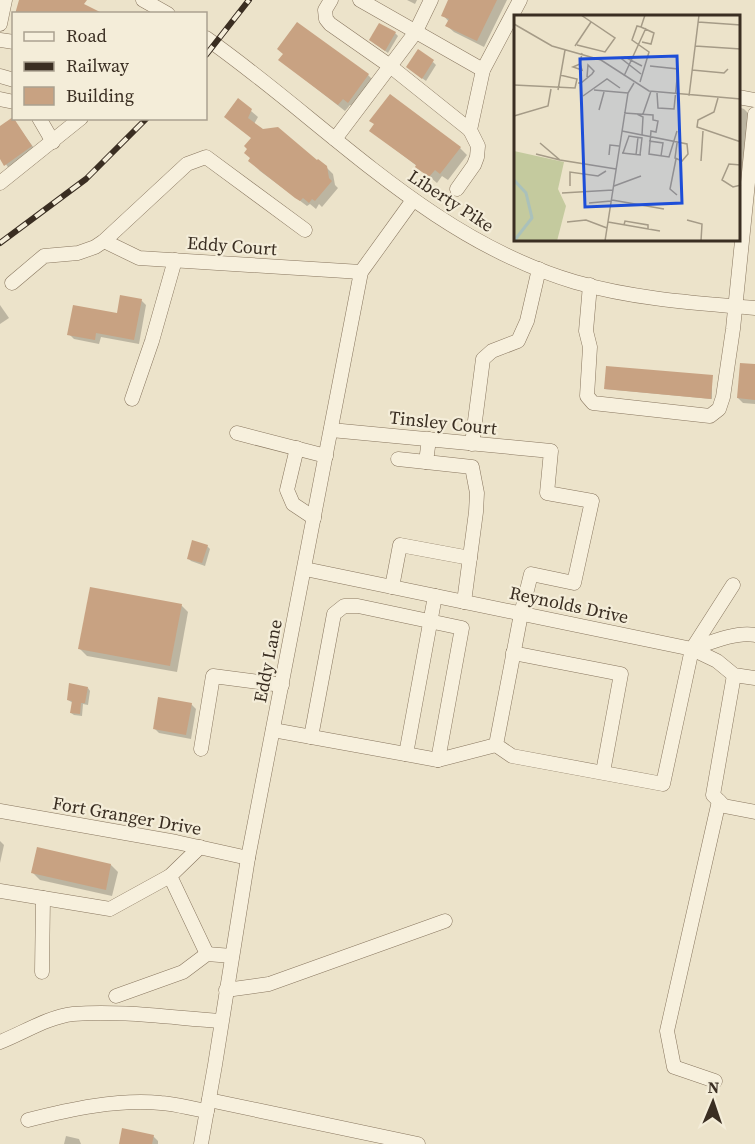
<svg xmlns="http://www.w3.org/2000/svg" width="755" height="1144" font-family="'Source Serif 4',serif">
<style>
.shadow{fill:#0003}
.building{fill:#c8a282}
.lines{fill:none;stroke-linecap:round;stroke-linejoin:round}
.minor-casing{stroke:#88765f;stroke-width:15}
.minor{stroke:#f7f0dd;stroke-width:14}
.rail-casing{stroke:#3a2e22;stroke-width:6}
.rail{stroke:#f4edd9;stroke-width:4;stroke-dasharray:11;stroke-linecap:butt}
.labels{text-anchor:middle;stroke-width:4.5;stroke-linejoin:round;paint-order:stroke}
.street-label{font-size:18px;fill:#3a2e22;stroke:#f4edd9}
.inset-river{fill:none;stroke:#aac1bb;stroke-width:3}
.inset-road{fill:none;stroke:#a59b87;stroke-width:1.5}
.view{fill:#1d4ed8;fill-opacity:0.15;stroke:#1d4ed8;stroke-width:3}
.inset-edge{fill:none;stroke:#3a2e22;stroke-width:3}
</style>
<rect width="100%" height="100%" fill="#ece3ca"/>
<g class="shadow">
<path d="M 407,0 L 417,0 L 415,4 Z"/>
<path d="M 453,0 L 507,0 L 484,47 L 454,32 L 447,26 L 449,22 L 443,15 Z"/>
<path d="M 395,33 L 398,36 L 388,53 L 374,43 Z"/>
<path d="M 280,60 L 368,75 L 375,82 L 355,108 L 350,105 L 345,111 Z"/>
<path d="M 433,62 L 436,65 L 426,81 L 411,70 Z"/>
<path d="M 238,100 L 258,117 L 254,124 L 326,167 L 333,174 L 335,185 L 338,188 L 322,207 L 319,204 L 316,209 L 310,204 L 307,206 L 260,171 L 250,160 L 253,139 Z"/>
<path d="M 738,107 L 744,109 L 749,114 L 738,222 Z"/>
<path d="M 13,119 L 36,151 L 10,170 L 0,156 L 0,128 Z"/>
<path d="M 371,131 L 460,148 L 467,155 L 448,180 L 442,176 L 437,183 L 417,166 Z"/>
<path d="M 141,300 L 146,305 L 139,344 L 101,337 L 99,344 L 74,339 L 69,334 L 118,315 Z"/>
<path d="M 0,305 L 9,318 L 0,324 Z"/>
<path d="M 755,366 L 755,404 L 743,403 L 738,398 Z"/>
<path d="M 712,377 L 712,399 L 605,389 Z"/>
<path d="M 207,546 L 210,549 L 205,566 L 191,561 L 188,558 Z"/>
<path d="M 181,605 L 188,612 L 177,672 L 87,656 L 80,649 Z"/>
<path d="M 88,688 L 90,691 L 88,705 L 83,704 L 82,716 L 74,715 L 71,713 L 73,703 L 68,700 Z"/>
<path d="M 191,704 L 196,709 L 191,739 L 159,733 L 154,728 Z"/>
<path d="M 0,841 L 4,845 L 0,863 Z"/>
<path d="M 111,865 L 118,872 L 112,896 L 40,880 L 33,873 Z"/>
<path d="M 66,1136 L 79,1139 L 81,1144 L 64,1144 Z"/>
<path d="M 153,1136 L 158,1141 L 158,1144 L 120,1144 Z"/>
</g>
<g class="building">
<path d="M 19,0 L 87,0 L 84,4 L 104,14 L 15,14 Z"/>
<path d="M 448,0 L 497,0 L 477,41 L 445,26 L 449,19 L 441,16 Z"/>
<path d="M 297,22 L 369,74 L 348,103 L 343,99 L 338,105 L 278,60 L 283,54 L 277,49 Z"/>
<path d="M 379,23 L 396,32 L 385,51 L 369,40 Z"/>
<path d="M 418,49 L 434,60 L 422,79 L 406,67 Z"/>
<path d="M 390,94 L 461,147 L 440,174 L 435,170 L 429,177 L 415,167 L 416,165 L 369,131 L 374,124 L 369,121 Z"/>
<path d="M 238,98 L 252,109 L 248,118 L 263,129 L 278,127 L 317,160 L 318,159 L 327,166 L 329,178 L 332,181 L 315,201 L 312,199 L 309,203 L 303,198 L 300,201 L 295,198 L 248,161 L 250,158 L 244,153 L 247,149 L 244,146 L 251,138 L 224,117 Z"/>
<path d="M 13,117 L 32,146 L 4,166 L 0,159 L 0,126 Z"/>
<path d="M 120,295 L 142,299 L 134,340 L 96,333 L 95,340 L 67,335 L 73,305 L 117,313 Z"/>
<path d="M 740,363 L 755,364 L 755,400 L 737,398 Z"/>
<path d="M 606,366 L 713,375 L 711,399 L 604,389 Z"/>
<path d="M 192,540 L 208,545 L 202,563 L 187,559 Z"/>
<path d="M 90,587 L 182,604 L 170,666 L 78,649 Z"/>
<path d="M 69,683 L 88,687 L 85,703 L 81,703 L 80,714 L 70,713 L 72,701 L 67,700 Z"/>
<path d="M 158,697 L 192,703 L 186,735 L 153,729 Z"/>
<path d="M 37,847 L 111,864 L 106,890 L 31,873 Z"/>
<path d="M 122,1128 L 154,1135 L 152,1144 L 119,1144 Z"/>
</g>
<g class="lines">
<defs>
<g id="minor">
<path d="M 143,0 L 168,14"/>
<path d="M 331,0 L 325,10 L 326,19 L 330,24 L 390,66 L 470,130"/>
<path d="M 360,0 L 483,70"/>
<path d="M 0,24 L 5,0"/>
<path d="M 206,38 C 327,123 429,239 575,282 C 634,299 695,303 755,308"/>
<path d="M 0,40 L 14,42"/>
<path d="M 0,76 L 14,80"/>
<path d="M 738,97 L 755,100"/>
<path d="M 0,99 L 14,102"/>
<path d="M 39,118 L 53,142"/>
<path d="M 335,139 L 415,33 L 431,0"/>
<path d="M 0,183 L 81,118"/>
<path d="M 457,189 L 474,165 L 477,157 L 478,146 L 470,130 L 483,70 L 520,0"/>
<path d="M 104,241 L 139,258 L 361,272"/>
<path d="M 12,283 L 44,256 L 78,253 L 95,247 L 104,241 L 187,164 L 206,157 L 305,230"/>
<path d="M 590,285 L 586,331 L 590,347 L 587,396 L 593,403 L 710,416 L 719,409 L 723,397 L 733,329 L 755,114"/>
<path d="M 132,399 L 152,341 L 175,260"/>
<path d="M 331,430 L 551,451 L 547,493 L 592,501 L 574,583 L 531,574 L 521,614 L 496,745 L 512,756 L 663,784 L 692,649 L 733,585"/>
<path d="M 237,433 L 326,456"/>
<path d="M 429,439 L 426,462 L 472,467 L 477,493 L 476,512 L 464,602"/>
<path d="M 472,444 L 483,359 L 492,351 L 518,341 L 527,321 L 539,269"/>
<path d="M 297,448 L 287,490 L 293,504 L 314,518"/>
<path d="M 398,459 L 426,462"/>
<path d="M 305,569 L 692,649 L 717,661 L 734,675 L 755,678"/>
<path d="M 392,587 L 400,545 L 470,558"/>
<path d="M 692,649 C 709,643 737,631 755,635"/>
<path d="M 513,653 L 621,674 L 603,772"/>
<path d="M 734,675 L 713,795 L 724,806 L 755,812"/>
<path d="M 273,730 L 438,760 L 496,745"/>
<path d="M 311,737 L 334,614 L 344,606 L 358,606 L 462,628 L 438,760"/>
<path d="M 201,749 L 213,676 L 282,685"/>
<path d="M 406,754 L 435,596"/>
<path d="M 0,811 L 176,842 L 248,858"/>
<path d="M 200,847 L 170,876 L 207,954"/>
<path d="M 0,891 L 110,909 L 170,876"/>
<path d="M 42,972 L 43,898"/>
<path d="M 226,990 L 269,984 L 445,921"/>
<path d="M 116,996 L 183,972 L 207,954 L 232,956"/>
<path d="M 0,1042 C 23,1033 48,1017 73,1014 C 120,1010 174,1018 221,1021"/>
<path d="M 715,1081 L 674,1067 L 667,1031 L 719,801"/>
<path d="M 209,1100 L 418,1144"/>
<path d="M 28,1120 C 71,1109 117,1099 161,1103 C 177,1104 192,1109 207,1111"/>
<path d="M 201,1144 L 215,1065 L 248,858 L 361,272 L 413,200"/>
</g>
</defs>
<use href="#minor" class="minor-casing"/>
<use href="#minor" class="minor"/>
<defs>
<g id="rail">
<path d="M 206,55 L 249,0"/>
<path d="M 0,243 L 86,179 L 147,118"/>
</g>
</defs>
<use href="#rail" class="rail-casing"/>
<use href="#rail" class="rail"/>
</g>
<g class="labels">
<g class="street-label">
<text transform="translate(451 201) rotate(33)" y="6">Liberty Pike</text>
<text transform="translate(232 246) rotate(4)" y="6">Eddy Court</text>
<text transform="translate(443 423) rotate(6)" y="6">Tinsley Court</text>
<text transform="translate(569 605) rotate(12)" y="6">Reynolds Drive</text>
<text transform="translate(268 661) rotate(-79)" y="6">Eddy Lane</text>
<text transform="translate(127 816) rotate(10)" y="6">Fort Granger Drive</text>
</g>
</g>
<g transform="translate(514 15)">
<rect width="226" height="226" fill="#ece3ca"/>
<path d="M 0,136 L 50,147 L 44,174 L 52,191 L 43,226 L 0,226 Z" fill="#c4ca9e"/>
<path class="inset-river" d="M 0,165 L 12,178 L 18,203 L 0,226"/>
<path class="inset-road" d="M 184,7 L 227,10M 0,9 L 38,31 L 87,45 L 135,76 L 227,84M 128,27 L 137,29 L 140,18 L 127,12 L 131,0M 63,30 L 91,37 L 101,23 L 67,0M 61,31 L 77,7M 181,31 L 227,34M 66,49 L 68,55 L 59,52 L 66,49 L 68,38M 136,51 L 164,54 L 160,94 L 144,93 L 143,78M 178,55 L 210,58 L 214,54M 127,59 L 108,44 L 111,42 L 128,51M 110,61 L 132,13M 126,67 L 135,37 L 118,25 L 123,11 L 127,12M 64,68 L 67,68 L 78,59 L 80,56 L 74,50 L 73,62M 0,70 L 61,73 L 63,64 L 46,60M 44,75 L 51,35M 80,75 L 114,78M 69,81 L 93,64 L 106,73M 175,81 L 185,0M 204,83 L 200,97 L 184,105 L 183,112 L 227,127M 85,95 L 90,77M 110,98 L 139,100 L 139,105 L 144,106 L 142,117 L 137,116 L 135,139 L 155,142 L 163,116M 123,99 L 129,102 L 128,120M 129,99 L 137,76M 0,101 L 34,91 L 37,74M 108,116 L 173,129 L 174,139 L 168,146 L 161,143 L 163,128M 135,126 L 149,128 L 147,141M 26,128 L 46,145 L 102,154M 108,138 L 127,140M 109,138 L 115,121 L 128,123 L 126,140M 22,139 L 46,145M 95,140 L 96,130 L 105,131M 122,140 L 124,122M 162,144 L 156,174 L 163,180M 187,146 L 189,116M 227,150 L 215,149 L 208,165 L 219,172 L 227,170M 56,171 L 56,157 L 84,161 L 92,156M 100,171 L 127,161M 48,178 L 99,175M 98,185 L 150,194M 75,188 L 97,186M 173,205 L 188,209 L 187,226M 53,207 L 72,205 L 93,213M 94,207 L 146,216M 110,210 L 111,206 L 134,210 L 134,214M 91,226 L 114,78 L 120,68"/>
<path class="view" d="M 163,41 L 168,188 L 71,192 L 66,44 Z"/>
<rect width="226" height="226" class="inset-edge"/>
</g>
<rect x="12" y="12" width="195" height="108" fill="#f4edd9" stroke="#aaa190" stroke-width="1.5"/>
<rect x="24" y="32" width="30" height="9" fill="#f7f0dd" stroke="#aaa190" stroke-width="1.5"/>
<text x="66" y="42" font-size="18" fill="#3a2e22">Road</text>
<rect x="24" y="62" width="30" height="9" fill="#3a2e22" stroke="#aaa190" stroke-width="1.5"/>
<text x="66" y="72" font-size="18" fill="#3a2e22">Railway</text>
<rect x="24" y="87" width="30" height="18" fill="#c8a282" stroke="#aaa190" stroke-width="1.5"/>
<text x="66" y="102" font-size="18" fill="#3a2e22">Building</text>
<g transform="translate(713 1102) rotate(2)" stroke="#f4edd9" stroke-width="4.5" paint-order="stroke">
<path d="M0-4.5L10 22L0 15L-10 22Z" fill="#3a2e22"/>
<text y="-9" font-size="16" font-weight="bold" text-anchor="middle" fill="#3a2e22">N</text>
</g>
</svg>
